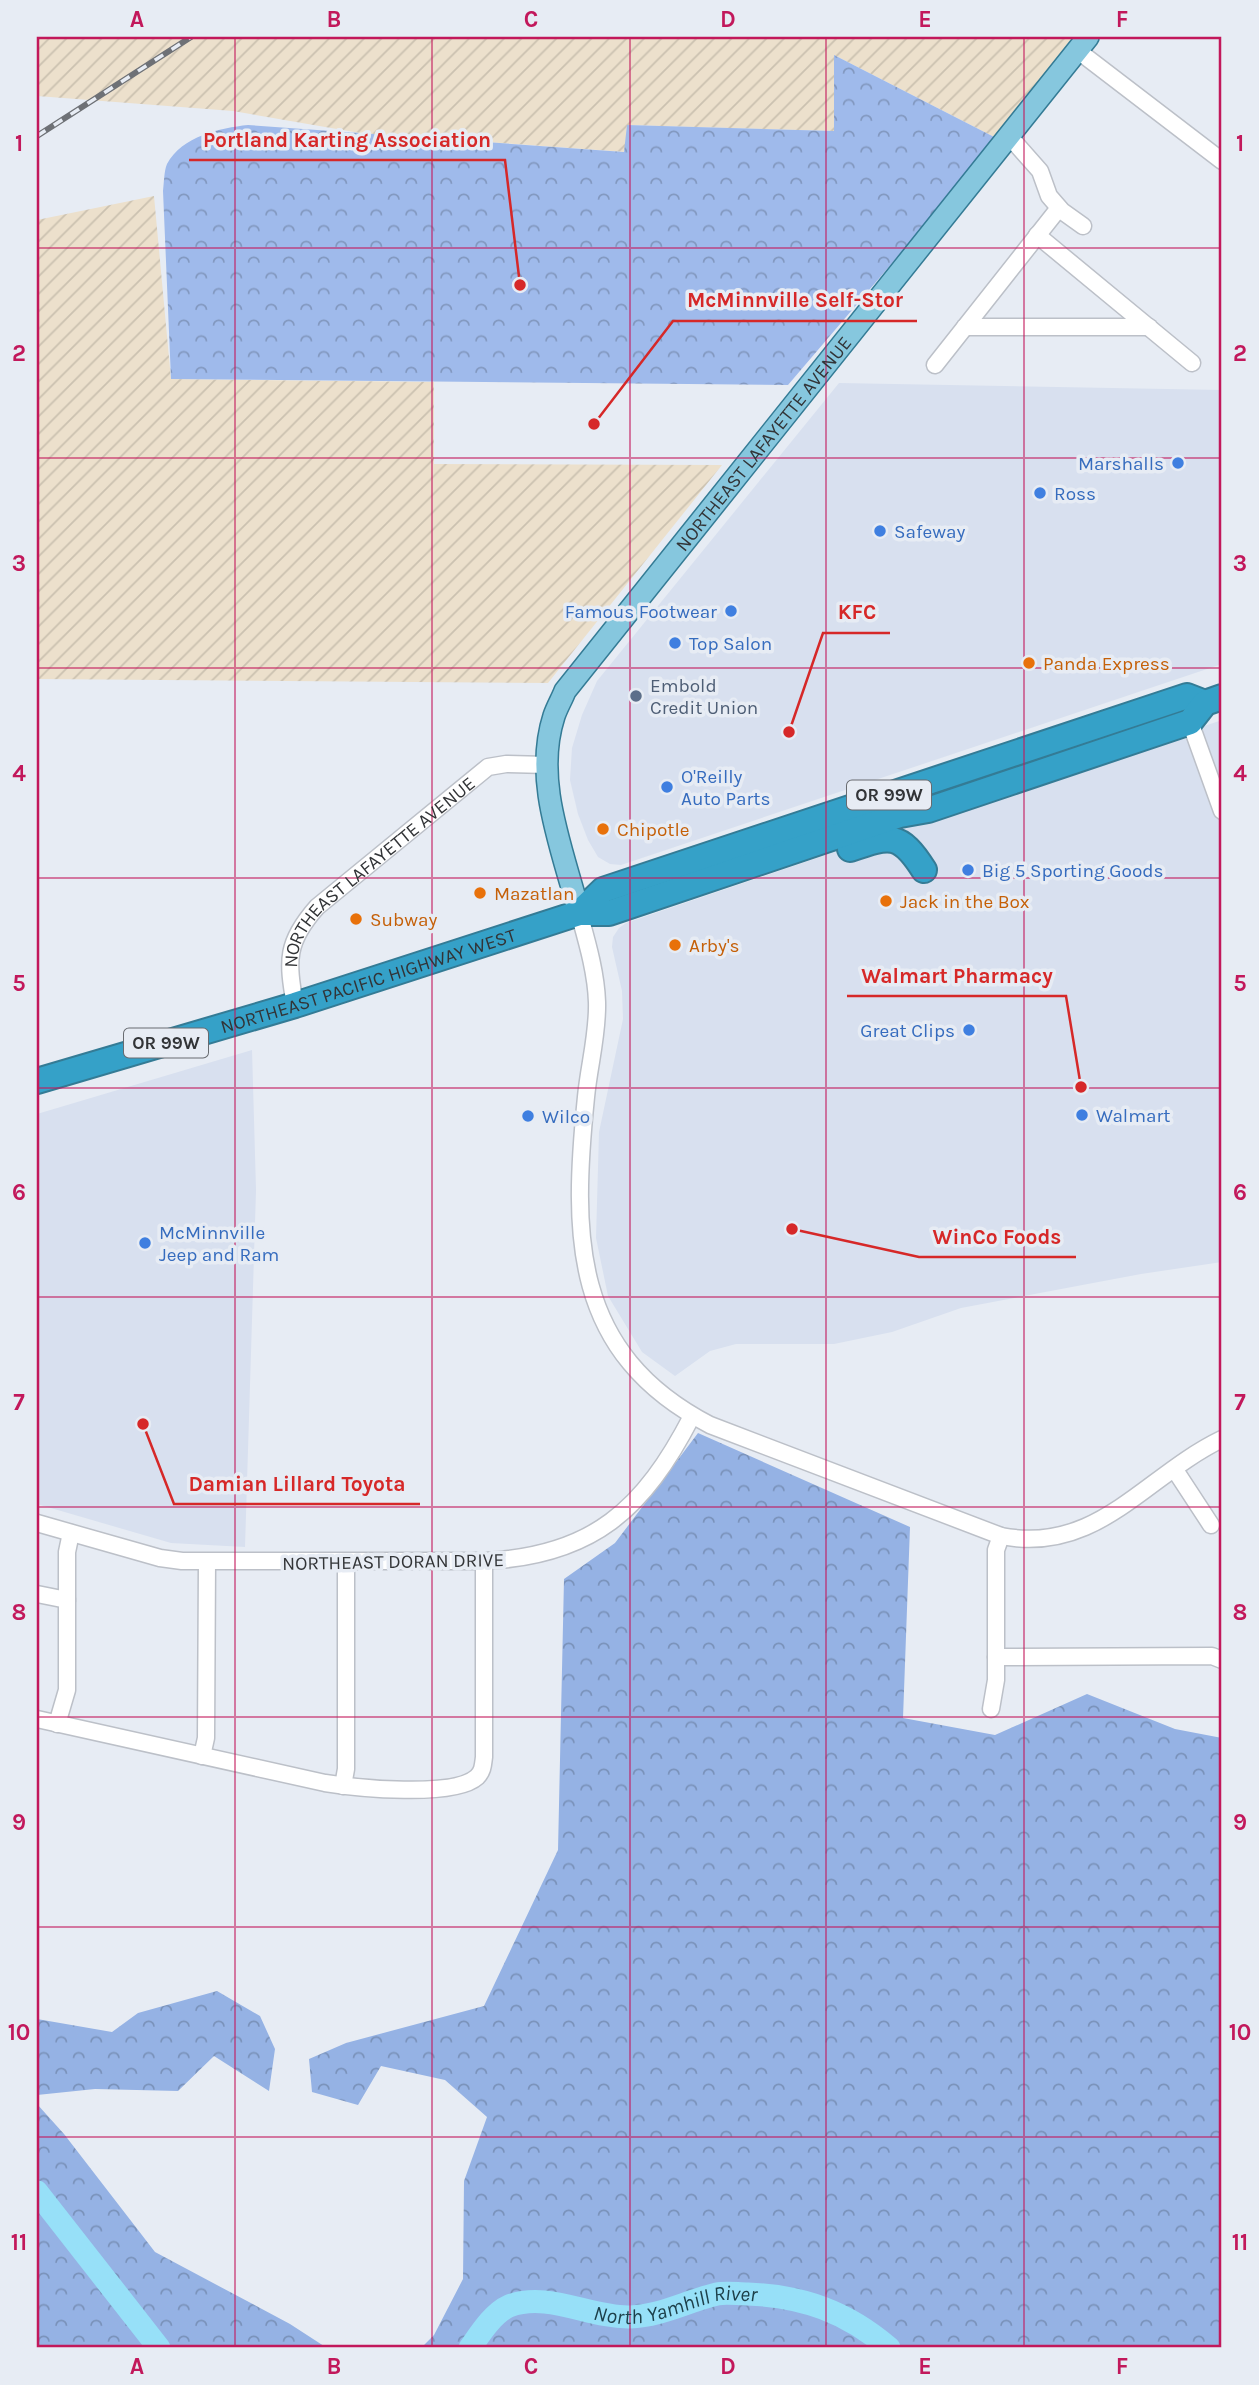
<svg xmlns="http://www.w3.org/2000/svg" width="1259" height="2385" font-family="Karla,sans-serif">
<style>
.built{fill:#d8e0ef}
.industrial{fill:url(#industrial-furrows)}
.forest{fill:url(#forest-crowns)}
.park{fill:url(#park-crowns)}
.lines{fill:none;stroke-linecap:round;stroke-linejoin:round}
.river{stroke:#97e0f8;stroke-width:23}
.minor-casing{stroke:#bcc0c8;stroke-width:19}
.major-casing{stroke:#347b95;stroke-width:24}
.highway-casing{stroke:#347b95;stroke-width:28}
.minor{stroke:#fff;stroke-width:16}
.major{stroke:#86c7de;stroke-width:21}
.highway{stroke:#35a1c8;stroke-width:24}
.rail-casing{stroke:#6e7176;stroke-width:6}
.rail{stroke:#e7ecf4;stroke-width:3.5;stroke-dasharray:10;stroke-linecap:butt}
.grid{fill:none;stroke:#c2185b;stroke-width:2;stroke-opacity:0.55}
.shop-dot{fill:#3f7fe0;stroke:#e7ecf4;stroke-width:2.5}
.food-dot{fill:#e8710a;stroke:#e7ecf4;stroke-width:2.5}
.service-dot{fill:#5c6f8a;stroke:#e7ecf4;stroke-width:2.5}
.labels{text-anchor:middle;stroke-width:7;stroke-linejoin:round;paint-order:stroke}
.shield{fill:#e7ecf4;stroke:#686b70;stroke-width:2}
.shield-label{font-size:18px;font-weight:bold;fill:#323437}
.street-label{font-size:19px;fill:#323437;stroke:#e7ecf4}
.shop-label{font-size:19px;fill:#366cbe;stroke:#e7ecf4;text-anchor:start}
.food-label{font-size:19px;fill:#c56008;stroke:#e7ecf4;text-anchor:start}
.service-label{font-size:19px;fill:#4e5e75;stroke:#e7ecf4;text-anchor:start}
.water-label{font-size:21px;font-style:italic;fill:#1d404a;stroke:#e7ecf4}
.leader{fill:none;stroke:#d62828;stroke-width:2.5}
.callout-dot{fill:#d62828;stroke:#e7ecf4;stroke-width:2.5}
.callout-label{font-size:21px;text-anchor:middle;font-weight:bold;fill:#d62828;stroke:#e7ecf4;stroke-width:7;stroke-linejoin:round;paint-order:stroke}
.neatline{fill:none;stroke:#c2185b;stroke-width:2.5}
.grid-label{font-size:23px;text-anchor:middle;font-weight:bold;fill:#c2185b}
</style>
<defs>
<pattern id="industrial-furrows" width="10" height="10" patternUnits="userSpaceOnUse" patternTransform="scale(1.75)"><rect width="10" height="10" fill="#ece0cc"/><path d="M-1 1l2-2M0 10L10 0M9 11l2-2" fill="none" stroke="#cbc1b0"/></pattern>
<pattern id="forest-crowns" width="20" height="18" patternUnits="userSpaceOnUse" patternTransform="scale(1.75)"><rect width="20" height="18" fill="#95b2e4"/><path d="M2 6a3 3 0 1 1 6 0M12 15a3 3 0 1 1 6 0" fill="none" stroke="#7a92ba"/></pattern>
<pattern id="park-crowns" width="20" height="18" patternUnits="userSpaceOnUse" patternTransform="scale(1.75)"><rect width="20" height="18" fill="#9fbaeb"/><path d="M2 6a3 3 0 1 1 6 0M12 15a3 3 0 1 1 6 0" fill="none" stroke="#8298bf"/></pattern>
</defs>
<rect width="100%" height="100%" fill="#e7ecf4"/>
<g class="built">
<path d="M 839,383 L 1222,390 L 1222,664 L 621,865 L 610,864 L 598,857 L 588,840 L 578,814 L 570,780 L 572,748 L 582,715 L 597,681 Z"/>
<path d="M 1222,720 L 1222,1262 L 1141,1274 L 961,1308 L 892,1332 L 834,1344 L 736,1344 L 710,1351 L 675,1376 L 642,1352 L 608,1296 L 596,1238 L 599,1132 L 623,1019 L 622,991 L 612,947 L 613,937 L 619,928 L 626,923 Z"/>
<path d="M 252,1050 L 256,1190 L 245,1547 L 171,1543 L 37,1504 L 37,1114 Z"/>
</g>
<g class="industrial">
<path d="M 37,37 L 1078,37 L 998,139 L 834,55 L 834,131 L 627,125 L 625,152 L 360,133 L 233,111 L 37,96 Z"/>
<path d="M 154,196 L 171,379 L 434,382 L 434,464 L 722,465 L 548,683 L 37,679 L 37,220 Z"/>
</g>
<g class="forest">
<path d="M 698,1433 L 910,1527 L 903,1718 L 995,1735 L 1087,1694 L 1175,1729 L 1222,1738 L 1222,2348 L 421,2348 L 434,2335 L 463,2279 L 464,2181 L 487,2117 L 445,2080 L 381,2066 L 358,2105 L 312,2092 L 309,2059 L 346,2043 L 484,2006 L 558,1850 L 564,1579 L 615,1543 Z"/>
<path d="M 217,1991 L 260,2016 L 275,2049 L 269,2091 L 214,2056 L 178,2091 L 95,2089 L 37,2095 L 37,2019 L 112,2032 L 138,2013 Z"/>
<path d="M 37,2104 L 64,2134 L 155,2252 L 290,2324 L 327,2348 L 37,2348 Z"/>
</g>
<path class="park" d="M 834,55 L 998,139 L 788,385 L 171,379 L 163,191 C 164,183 164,171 167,164 C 182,136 220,128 248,125 L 624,152 L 627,125 L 834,131 Z"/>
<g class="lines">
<g class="river">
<path d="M 37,2192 L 159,2348"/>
<path id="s1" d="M 470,2348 C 480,2334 493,2313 509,2306 C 548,2291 590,2318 630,2317 C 661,2316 687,2301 717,2294 C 726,2292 738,2294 748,2294 C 803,2296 847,2312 889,2348"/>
</g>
<defs>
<g id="minor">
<path d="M 1077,50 L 1222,161"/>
<path d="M 1009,136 L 1040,171 L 1049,196 L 1062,211 L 1083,226"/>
<path d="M 1037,235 L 1192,363"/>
<path d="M 965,327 L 1149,327"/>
<path d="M 935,365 L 1059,208"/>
<path d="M 1190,722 L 1222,811"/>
<path d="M 579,913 C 587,942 596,972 597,1002 C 598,1034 589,1065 586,1097 C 572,1235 571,1353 710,1425 L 1001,1536 C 1097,1555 1145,1476 1222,1439"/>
<path id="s2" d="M 295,1005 C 287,960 286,942 317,907 L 488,767 L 506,764 L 547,765"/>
<path d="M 1175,1470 L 1211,1525"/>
<path d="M 37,1523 L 160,1558 L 182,1561 L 484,1561 C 593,1556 644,1509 692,1416"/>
<path d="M 37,1594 L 67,1600"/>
<path d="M 996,1657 L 1212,1656 L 1222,1660"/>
<path d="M 991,1709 L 996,1680 L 996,1550 L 1001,1536"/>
<path d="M 37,1719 L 325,1783 C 356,1788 454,1798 477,1777 C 483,1771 483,1765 484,1757 L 484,1561"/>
<path d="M 57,1724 L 67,1690 L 67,1552 L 71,1533"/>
<path d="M 202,1756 L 206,1738 L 207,1562"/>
<path d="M 343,1786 L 346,1769 L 346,1562"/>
</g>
<g id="major">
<path id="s3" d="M 579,913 C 563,850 533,781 554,716 C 557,707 562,699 565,691 L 1088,37"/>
</g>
<g id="highway">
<path d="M 850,849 C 890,835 900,832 924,870"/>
<path d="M 579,913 L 603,890 L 1187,696 L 1205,703"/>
<path id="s4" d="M 37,1081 L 295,1005 L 579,913 L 609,913 L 900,815 L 928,810 L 1190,722 L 1205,703 L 1222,697"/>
</g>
</defs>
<use href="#minor" class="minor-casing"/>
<use href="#major" class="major-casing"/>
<use href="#highway" class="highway-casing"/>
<use href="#minor" class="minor"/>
<use href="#major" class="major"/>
<use href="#highway" class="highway"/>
<defs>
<path id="rail" d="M 37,136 L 191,37"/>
</defs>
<use href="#rail" class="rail-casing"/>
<use href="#rail" class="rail"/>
</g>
<path class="grid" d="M 235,37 L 235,2348M 432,37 L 432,2348M 630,37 L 630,2348M 826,37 L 826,2348M 1024,37 L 1024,2348M 37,248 L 1222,248M 37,458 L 1222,458M 37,668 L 1222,668M 37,878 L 1222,878M 37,1088 L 1222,1088M 37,1297 L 1222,1297M 37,1507 L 1222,1507M 37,1717 L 1222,1717M 37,1927 L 1222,1927M 37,2137 L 1222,2137"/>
<g class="shop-dot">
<circle cx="1178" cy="463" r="7"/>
<circle cx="1040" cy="493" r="7"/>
<circle cx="880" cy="531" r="7"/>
<circle cx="731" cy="611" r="7"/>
<circle cx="675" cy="643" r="7"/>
<circle cx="667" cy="787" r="7"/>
<circle cx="968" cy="870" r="7"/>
<circle cx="969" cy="1030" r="7"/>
<circle cx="1082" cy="1115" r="7"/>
<circle cx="528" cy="1116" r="7"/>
<circle cx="145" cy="1243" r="7"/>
</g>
<g class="food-dot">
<circle cx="1029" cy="663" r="7"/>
<circle cx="603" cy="829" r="7"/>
<circle cx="480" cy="893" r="7"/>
<circle cx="886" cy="901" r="7"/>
<circle cx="356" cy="919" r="7"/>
<circle cx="675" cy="945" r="7"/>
</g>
<circle class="service-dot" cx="636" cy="696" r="7"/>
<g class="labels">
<g class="shield">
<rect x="847" y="780.5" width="84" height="29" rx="5"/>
<rect x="124" y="1028.5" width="84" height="29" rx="5"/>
</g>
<g class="shield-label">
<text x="889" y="801">OR 99W</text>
<text x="166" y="1049">OR 99W</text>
</g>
<g class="street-label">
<text dy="7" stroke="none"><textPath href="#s3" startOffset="546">NORTHEAST LAFAYETTE AVENUE</textPath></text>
<text dy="7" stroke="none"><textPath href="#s2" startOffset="172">NORTHEAST LAFAYETTE AVENUE</textPath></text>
<text dy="7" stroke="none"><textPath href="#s4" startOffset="346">NORTHEAST PACIFIC HIGHWAY WEST</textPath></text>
<text transform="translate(393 1561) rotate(-1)" y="7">NORTHEAST DORAN DRIVE</text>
</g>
<g class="shop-label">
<text x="1164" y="470" text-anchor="end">Marshalls</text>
<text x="1054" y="500">Ross</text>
<text x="894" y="538">Safeway</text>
<text x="717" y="618" text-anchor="end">Famous Footwear</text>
<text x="689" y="650">Top Salon</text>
<text x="681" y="783">O'Reilly<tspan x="681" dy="22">Auto Parts</tspan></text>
<text x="982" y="877">Big 5 Sporting Goods</text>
<text x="955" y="1037" text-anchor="end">Great Clips</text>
<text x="1096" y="1122">Walmart</text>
<text x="542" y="1123">Wilco</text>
<text x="159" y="1239">McMinnville<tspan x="159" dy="22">Jeep and Ram</tspan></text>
</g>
<g class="food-label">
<text x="1043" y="670">Panda Express</text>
<text x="617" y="836">Chipotle</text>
<text x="494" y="900">Mazatlan</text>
<text x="900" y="908">Jack in the Box</text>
<text x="370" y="926">Subway</text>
<text x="689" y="952">Arby's</text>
</g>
<g class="service-label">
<text x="650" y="692">Embold<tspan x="650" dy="22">Credit Union</tspan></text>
</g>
<g class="water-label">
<text dy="7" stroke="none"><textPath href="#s1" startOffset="228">North Yamhill River</textPath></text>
</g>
</g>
<path class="leader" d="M520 285L505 160H189M594 424L673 321H917M789 732L823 633H890M1081 1087L1066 996H847M792 1229L919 1257H1076M143 1424L174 1504H420"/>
<g class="callout-dot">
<circle cx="520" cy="285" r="7"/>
<circle cx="594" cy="424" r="7"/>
<circle cx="789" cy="732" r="7"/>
<circle cx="1081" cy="1087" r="7"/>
<circle cx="792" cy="1229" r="7"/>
<circle cx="143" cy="1424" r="7"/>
</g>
<g class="callout-label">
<text x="347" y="147">Portland Karting Association</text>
<text x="795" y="307">McMinnville Self-Stor</text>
<text x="857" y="619">KFC</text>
<text x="957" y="983">Walmart Pharmacy</text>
<text x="997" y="1244">WinCo Foods</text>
<text x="297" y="1491">Damian Lillard Toyota</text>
</g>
<rect width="1259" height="2385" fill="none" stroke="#e7ecf4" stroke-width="77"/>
<rect x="38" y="38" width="1182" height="2308" class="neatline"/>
<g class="grid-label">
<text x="137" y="27">A</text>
<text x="334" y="27">B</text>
<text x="531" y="27">C</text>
<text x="728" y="27">D</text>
<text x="925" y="27">E</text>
<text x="1122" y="27">F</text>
<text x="19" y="151">1</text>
<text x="1240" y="151">1</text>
<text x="19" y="361">2</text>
<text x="1240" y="361">2</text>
<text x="19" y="571">3</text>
<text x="1240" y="571">3</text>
<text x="19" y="781">4</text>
<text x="1240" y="781">4</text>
<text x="19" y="991">5</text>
<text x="1240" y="991">5</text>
<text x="19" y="1200">6</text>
<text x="1240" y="1200">6</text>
<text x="19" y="1410">7</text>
<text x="1240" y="1410">7</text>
<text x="19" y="1620">8</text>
<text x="1240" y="1620">8</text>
<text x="19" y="1830">9</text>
<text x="1240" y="1830">9</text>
<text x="19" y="2040">10</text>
<text x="1240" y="2040">10</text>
<text x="19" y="2250">11</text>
<text x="1240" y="2250">11</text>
<text x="137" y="2374">A</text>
<text x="334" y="2374">B</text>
<text x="531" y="2374">C</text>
<text x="728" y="2374">D</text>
<text x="925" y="2374">E</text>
<text x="1122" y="2374">F</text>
</g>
</svg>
